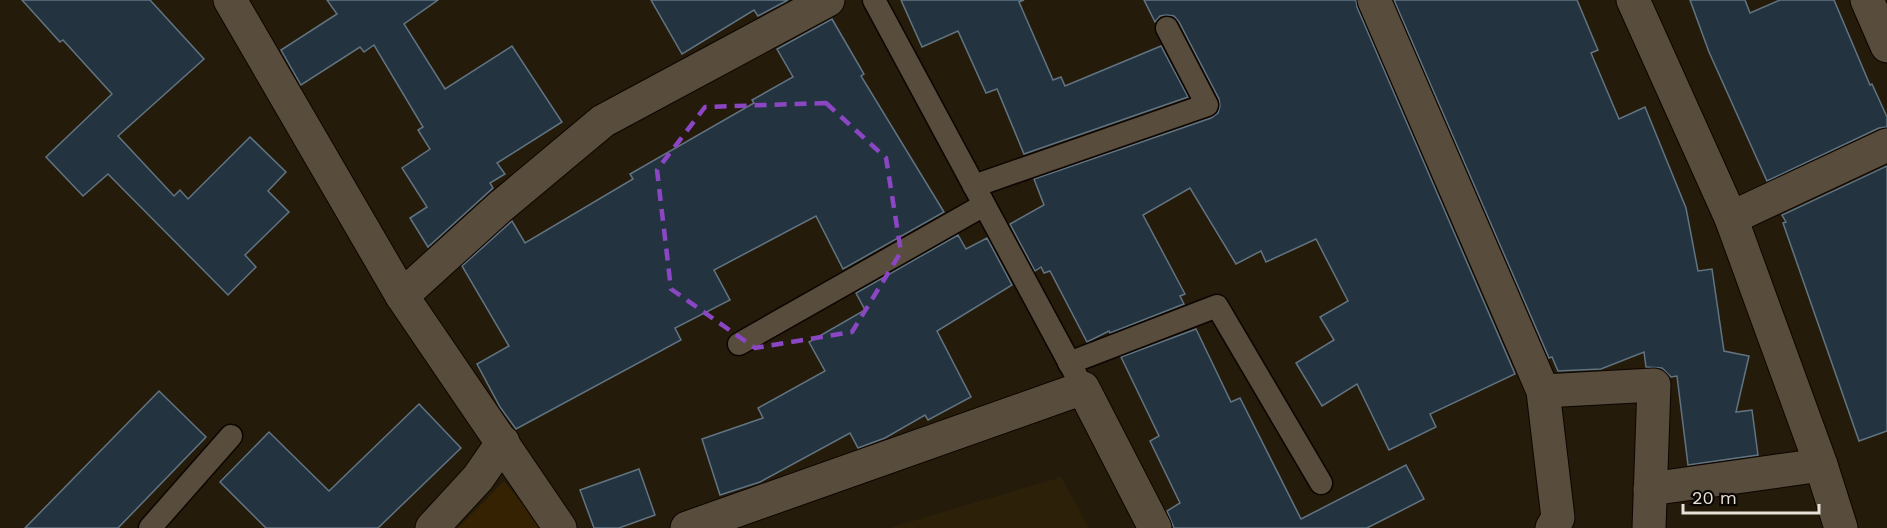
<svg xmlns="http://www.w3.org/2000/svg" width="1887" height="528" font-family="'Work Sans',sans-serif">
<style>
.built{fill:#2d2009}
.green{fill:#342202}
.building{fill:#233440;stroke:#627482;stroke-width:1.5}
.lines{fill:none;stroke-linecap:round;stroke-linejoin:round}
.lane-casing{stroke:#0d0500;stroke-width:25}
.street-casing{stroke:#0d0500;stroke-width:35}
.lane{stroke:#584d3c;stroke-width:22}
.street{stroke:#584d3c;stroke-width:33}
.marked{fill:none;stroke:#8b47c3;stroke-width:4.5;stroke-dasharray:12 8;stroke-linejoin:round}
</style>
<rect width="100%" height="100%" fill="#241b0b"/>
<path class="built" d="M 1061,477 L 1089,528 L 889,528 Z"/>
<path class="green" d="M 504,481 L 542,528 L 458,528 Z"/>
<g class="building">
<path d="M 22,0 L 150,0 L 204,59 L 118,136 L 174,196 L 180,190 L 188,199 L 250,137 L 286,172 L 268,191 L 289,212 L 245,255 L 256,267 L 228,295 L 108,174 L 83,196 L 46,157 L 112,94 L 63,40 L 60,42 Z"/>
<path d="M 327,0 L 438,0 L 404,24 L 445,89 L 512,46 L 562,122 L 497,163 L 505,174 L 490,183 L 493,188 L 428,247 L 410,218 L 427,207 L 402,168 L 430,149 L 418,130 L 423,127 L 374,45 L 364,52 L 360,47 L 301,85 L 281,50 L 337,14 Z"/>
<path d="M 651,0 L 788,0 L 758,16 L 754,10 L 682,54 Z"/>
<path d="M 901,0 L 1024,0 L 1019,2 L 1053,80 L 1061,77 L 1065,86 L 1161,46 L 1188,97 L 1024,154 L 997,89 L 986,93 L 958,31 L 922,47 Z"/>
<path d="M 1144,0 L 1356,0 L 1357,7 L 1515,374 L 1430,414 L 1436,427 L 1389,450 L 1357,384 L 1322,406 L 1296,363 L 1334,340 L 1320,317 L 1348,301 L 1316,239 L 1266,262 L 1261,251 L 1236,264 L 1190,188 L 1143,215 L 1185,294 L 1180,296 L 1184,304 L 1110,333 L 1109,331 L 1087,342 L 1050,271 L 1044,273 L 1041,267 L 1035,271 L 1010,224 L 1044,205 L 1034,179 L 1211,118 L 1218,113 L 1220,106 L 1219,99 L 1179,22 L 1174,16 L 1167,15 L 1160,16 L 1155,22 Z"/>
<path d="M 1394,0 L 1577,0 L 1598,50 L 1591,53 L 1619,119 L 1645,107 L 1686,208 L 1698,271 L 1712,269 L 1724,351 L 1749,356 L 1736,412 L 1752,410 L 1758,455 L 1688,465 L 1677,376 L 1671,377 L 1662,368 L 1646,367 L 1644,352 L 1601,369 L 1558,371 L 1552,357 L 1549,358 Z"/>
<path d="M 1690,0 L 1745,0 L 1750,13 L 1780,0 L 1834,0 L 1870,85 L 1872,84 L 1887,117 L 1887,127 L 1879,128 L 1767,181 L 1709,52 Z"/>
<path d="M 832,19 L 864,74 L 861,76 L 944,212 L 843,269 L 816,216 L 714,270 L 730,300 L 675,328 L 681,340 L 516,429 L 500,407 L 477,364 L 509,346 L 462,266 L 512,221 L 525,243 L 633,179 L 630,174 L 754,103 L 752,100 L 793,77 L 777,49 Z"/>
<path d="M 1887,166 L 1887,431 L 1859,441 L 1783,223 L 1786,222 L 1782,215 Z"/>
<path d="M 958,235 L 966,249 L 987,238 L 1012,285 L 937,331 L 971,397 L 928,420 L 925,415 L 885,438 L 858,448 L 850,433 L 760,482 L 720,495 L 702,439 L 763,418 L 758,408 L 825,371 L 809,342 L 865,310 L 856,293 Z"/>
<path d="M 1196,329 L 1231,402 L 1240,398 L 1301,519 L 1406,465 L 1424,499 L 1367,528 L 1174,528 L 1167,511 L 1180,503 L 1150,441 L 1159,436 L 1121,357 Z"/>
<path d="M 159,391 L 206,437 L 118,528 L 25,528 Z"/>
<path d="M 419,404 L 461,448 L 378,528 L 266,528 L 220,482 L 269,432 L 329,491 Z"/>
<path d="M 639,469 L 655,515 L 619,528 L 594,528 L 580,490 Z"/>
</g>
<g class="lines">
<defs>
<g id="lane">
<path d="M 874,0 L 1083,388"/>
<path d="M 974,186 L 1207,105 L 1167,28"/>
<path d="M 739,344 L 984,205"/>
<path d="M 1069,363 L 1217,306 L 1321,483"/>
<path d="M 150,528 L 231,436"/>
</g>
<g id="street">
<path d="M 230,0 L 402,296 L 560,528"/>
<path d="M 1374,0 L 1543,391 L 1558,518 L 1552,528"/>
<path d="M 1633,0 L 1731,218 L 1821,465 L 1841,528"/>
<path d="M 1867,0 L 1887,46"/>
<path d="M 1731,218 L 1887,145"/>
<path d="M 402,296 L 500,207 L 603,121 L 828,0"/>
<path d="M 1543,391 L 1654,385 L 1649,528"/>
<path d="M 1650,489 L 1821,465"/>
<path d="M 432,528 L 478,478 L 503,442"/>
<path d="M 687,528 L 1083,388 L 1155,528"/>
</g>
</defs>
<use href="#lane" class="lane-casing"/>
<use href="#street" class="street-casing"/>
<use href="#lane" class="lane"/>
<use href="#street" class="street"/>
</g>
<path class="marked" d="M 826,103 L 886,158 L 901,252 L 852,332 L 755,348 L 671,289 L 657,170 L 705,107 Z"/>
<path d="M1683 504v9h136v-9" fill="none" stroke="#e7e1d7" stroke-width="3"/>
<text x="1692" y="504" font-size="18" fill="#e7e1d7" stroke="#0a0602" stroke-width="4.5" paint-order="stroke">20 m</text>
</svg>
